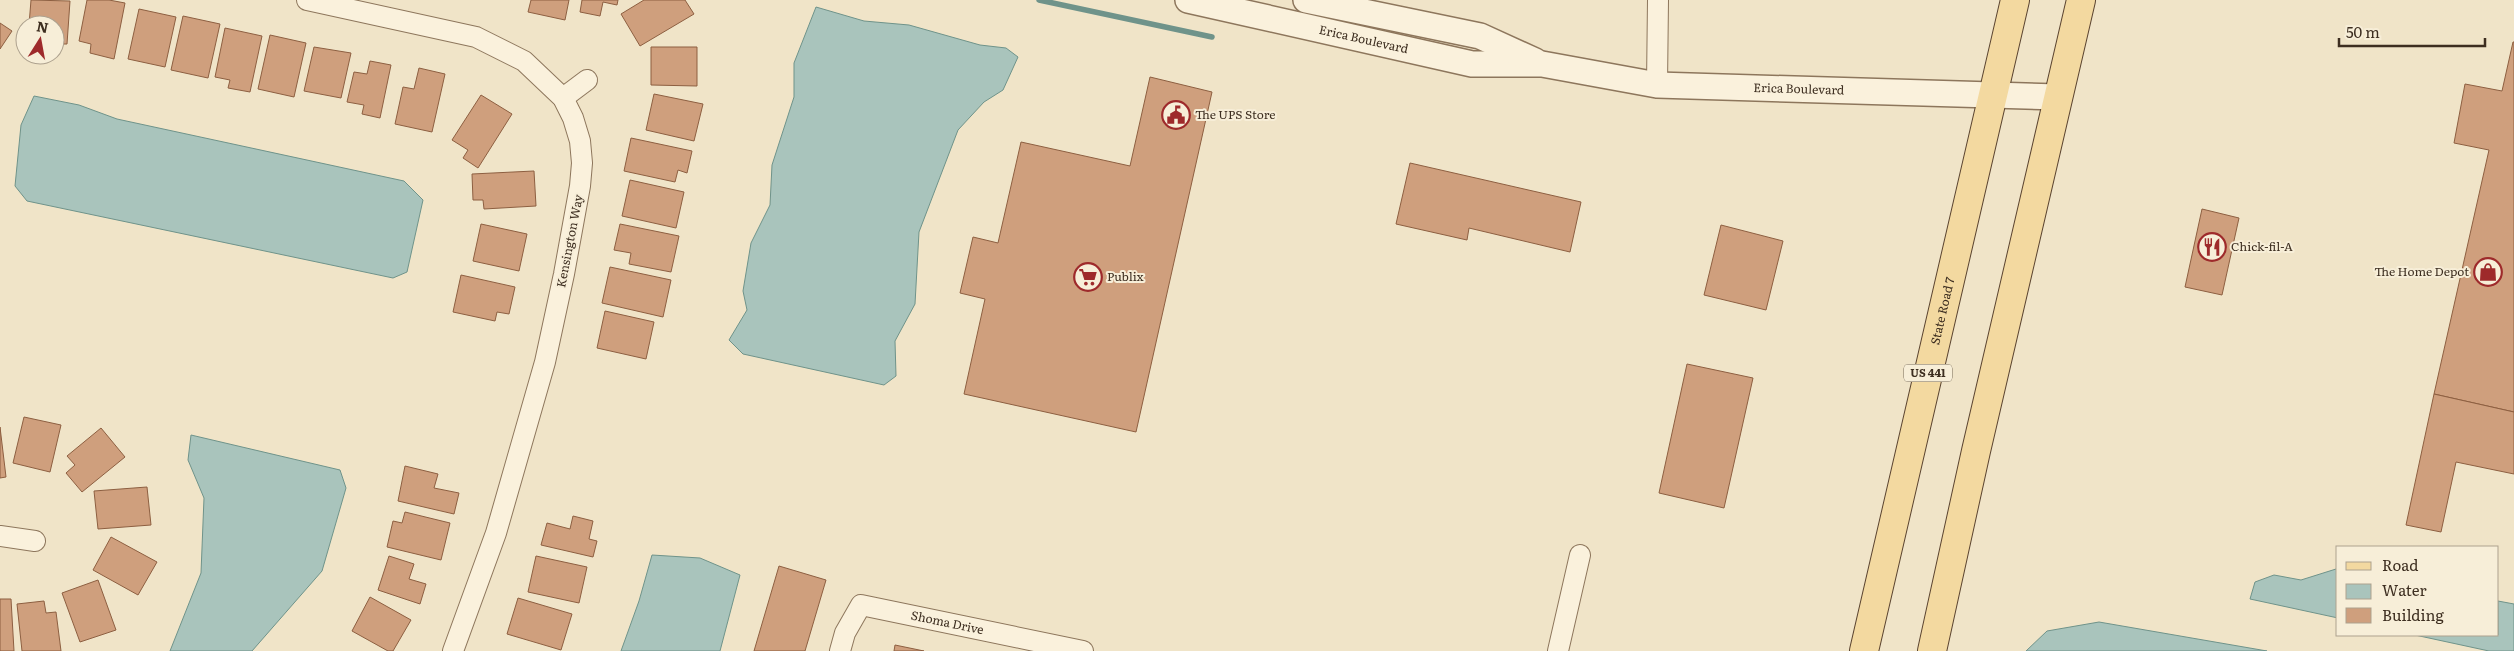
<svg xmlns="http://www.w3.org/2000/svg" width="2514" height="651" font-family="Literata,serif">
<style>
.water{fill:#a9c4bc;stroke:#6f938a}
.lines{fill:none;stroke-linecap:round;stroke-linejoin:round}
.stream{stroke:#6f938a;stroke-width:5.5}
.building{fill:#cf9f7d;stroke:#8d5f41}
.minor-casing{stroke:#8d765c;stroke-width:22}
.tertiary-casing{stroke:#8d765c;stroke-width:28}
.primary-casing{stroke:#5b4430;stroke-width:30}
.minor{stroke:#faf1dc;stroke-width:20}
.tertiary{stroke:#faf1dc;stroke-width:25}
.primary{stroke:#f3d9a0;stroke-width:28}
.labels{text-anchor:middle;stroke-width:4;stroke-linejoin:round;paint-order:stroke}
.shield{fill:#f7eed8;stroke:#756857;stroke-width:1}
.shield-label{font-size:11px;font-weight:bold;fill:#3d2e20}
.street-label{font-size:12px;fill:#3d2e20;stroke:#f7eed8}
.poi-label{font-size:12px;fill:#3d2e20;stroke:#f7eed8;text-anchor:start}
</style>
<rect width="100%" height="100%" fill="#f0e4c8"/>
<g class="water">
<path d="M 816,7 L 864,21 L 909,25 L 980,45 L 1006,48 L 1018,57 L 1003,90 L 984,102 L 958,130 L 919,232 L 915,304 L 895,341 L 896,376 L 884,385 L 743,354 L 729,340 L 747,310 L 743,291 L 751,243 L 770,205 L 772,165 L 794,97 L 794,63 Z"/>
<path d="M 34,96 L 79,105 L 117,119 L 404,181 L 423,200 L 407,272 L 393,278 L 27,201 L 15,186 L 21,125 Z"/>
<path d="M 191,435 L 340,470 L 346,488 L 322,571 L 252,651 L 170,651 L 201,573 L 204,498 L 188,460 Z"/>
<path d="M 652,555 L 700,558 L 740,575 L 720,651 L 621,651 L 639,601 Z"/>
<path d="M 2336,569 L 2338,569 L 2338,618 L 2250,599 L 2255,582 L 2274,575 L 2301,580 Z"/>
<path d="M 2498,601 L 2514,604 L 2514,651 L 2489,651 L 2415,635 L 2498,635 Z"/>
<path d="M 2099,622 L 2267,651 L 2026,651 L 2047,631 Z"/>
</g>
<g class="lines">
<path class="stream" d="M 1039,0 L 1212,37"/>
</g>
<g class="building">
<path d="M 31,0 L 70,1 L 67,44 L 55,44 L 55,25 L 29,25 Z"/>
<path d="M 87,0 L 109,0 L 125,3 L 114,59 L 90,53 L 91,44 L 79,41 Z"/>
<path d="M 531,0 L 569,0 L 565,20 L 528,12 Z"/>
<path d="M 582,0 L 618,0 L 617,5 L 603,2 L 600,16 L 580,12 Z"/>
<path d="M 644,0 L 685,0 L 694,14 L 640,46 L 621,14 Z"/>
<path d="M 139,9 L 176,17 L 165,67 L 128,59 Z"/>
<path d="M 183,16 L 220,24 L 208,78 L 171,70 Z"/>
<path d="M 0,23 L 12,31 L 0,49 Z"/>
<path d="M 225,28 L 262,36 L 250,92 L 228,88 L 230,80 L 215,77 Z"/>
<path d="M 270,35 L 306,43 L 294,97 L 258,89 Z"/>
<path d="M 2513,42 L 2514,42 L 2514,412 L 2434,394 L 2489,150 L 2454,143 L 2465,84 L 2502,91 Z"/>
<path d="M 314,47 L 351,53 L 341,98 L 304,91 Z"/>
<path d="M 651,47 L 697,47 L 697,86 L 651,85 Z"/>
<path d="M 370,61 L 391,65 L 380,118 L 362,114 L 364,105 L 347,102 L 354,72 L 367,74 Z"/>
<path d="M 419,68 L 445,74 L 432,132 L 395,124 L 403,87 L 414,89 Z"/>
<path d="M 1150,77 L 1212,92 L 1136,432 L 964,394 L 985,299 L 960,293 L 973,237 L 998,243 L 1021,142 L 1130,166 Z"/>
<path d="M 654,94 L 703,104 L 694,141 L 646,130 Z"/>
<path d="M 481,95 L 512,114 L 478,168 L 463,158 L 468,150 L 452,140 Z"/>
<path d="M 631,138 L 692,151 L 687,173 L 678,170 L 675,182 L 624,171 Z"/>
<path d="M 1410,163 L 1581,202 L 1570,252 L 1469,228 L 1467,240 L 1396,224 Z"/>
<path d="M 534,171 L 536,206 L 484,209 L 483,200 L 473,200 L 472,174 Z"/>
<path d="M 630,180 L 684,192 L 676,228 L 622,216 Z"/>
<path d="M 2202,209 L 2239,218 L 2222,295 L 2185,287 Z"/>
<path d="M 481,224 L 527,234 L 519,271 L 473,261 Z"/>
<path d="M 620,224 L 679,236 L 671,272 L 629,264 L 631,253 L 614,250 Z"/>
<path d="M 1721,225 L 1783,241 L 1766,310 L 1704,295 Z"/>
<path d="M 610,267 L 671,280 L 663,317 L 602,303 Z"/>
<path d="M 461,275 L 515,287 L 509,314 L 497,312 L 495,321 L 453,312 Z"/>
<path d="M 605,311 L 654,322 L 646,359 L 597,348 Z"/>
<path d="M 1687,364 L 1753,378 L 1724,508 L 1659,493 Z"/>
<path d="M 2434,394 L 2514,412 L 2514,474 L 2456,462 L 2441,532 L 2406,525 Z"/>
<path d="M 24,417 L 61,425 L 50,472 L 13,463 Z"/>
<path d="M 0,427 L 6,477 L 0,478 Z"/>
<path d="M 101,428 L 125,457 L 82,492 L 66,473 L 75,465 L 67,456 Z"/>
<path d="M 405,466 L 438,474 L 434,488 L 459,493 L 454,514 L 398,501 Z"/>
<path d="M 147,487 L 151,525 L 98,529 L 94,491 Z"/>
<path d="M 405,512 L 450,523 L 441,560 L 387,547 L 393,521 L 402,523 Z"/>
<path d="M 573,516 L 593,521 L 589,539 L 597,541 L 593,557 L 541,545 L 547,523 L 570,529 Z"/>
<path d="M 111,537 L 157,562 L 138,595 L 93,570 Z"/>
<path d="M 389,556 L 414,564 L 409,579 L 426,584 L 420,604 L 378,590 Z"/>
<path d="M 536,556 L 587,567 L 579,603 L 528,592 Z"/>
<path d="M 779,566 L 826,580 L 805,651 L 754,651 Z"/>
<path d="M 98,580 L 116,630 L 80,642 L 62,593 Z"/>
<path d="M 370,597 L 411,620 L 393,651 L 388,651 L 352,631 Z"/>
<path d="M 518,598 L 572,614 L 561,650 L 507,634 Z"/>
<path d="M 0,599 L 11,599 L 14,651 L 0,651 Z"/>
<path d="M 44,601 L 46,613 L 56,612 L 61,651 L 22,651 L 17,604 Z"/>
<path d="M 895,645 L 924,651 L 894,651 Z"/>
</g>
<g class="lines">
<defs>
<g id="minor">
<path d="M 307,0 L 476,37 L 524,61 L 563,98 L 573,118 L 580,141 L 582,163 L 580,186 L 564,274 L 545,362 L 496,533 L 453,651"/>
<path d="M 1657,85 L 1658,0"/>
<path d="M 563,98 L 587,80"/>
<path d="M 0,536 L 35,541"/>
<path id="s1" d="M 840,651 L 845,633 L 861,605 L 1083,651"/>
<path d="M 1558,651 L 1580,555"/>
</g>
<g id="tertiary">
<path id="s2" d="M 1188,0 L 1472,64 L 1542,64 L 1657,85 L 2058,97"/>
<path d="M 1306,0 L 1480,36 L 1535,61"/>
</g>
<g id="primary">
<path id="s3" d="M 1864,651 L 2015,0"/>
<path d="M 1932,651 L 1976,451 L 2081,0"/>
</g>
</defs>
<use href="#minor" class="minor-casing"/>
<use href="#tertiary" class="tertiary-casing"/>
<use href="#primary" class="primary-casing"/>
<use href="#minor" class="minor"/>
<use href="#tertiary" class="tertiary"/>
<use href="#primary" class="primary"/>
</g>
<defs>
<symbol id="civic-ring" viewBox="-11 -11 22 22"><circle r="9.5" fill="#f7eed8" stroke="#9e2a2b" stroke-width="1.5"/><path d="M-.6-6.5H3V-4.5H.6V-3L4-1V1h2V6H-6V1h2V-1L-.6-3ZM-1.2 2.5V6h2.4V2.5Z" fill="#9e2a2b"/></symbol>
<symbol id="restaurant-ring" viewBox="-11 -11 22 22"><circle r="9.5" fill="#f7eed8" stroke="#9e2a2b" stroke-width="1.5"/><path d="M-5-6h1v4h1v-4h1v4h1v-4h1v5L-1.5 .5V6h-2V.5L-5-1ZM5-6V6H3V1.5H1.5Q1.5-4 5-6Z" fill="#9e2a2b"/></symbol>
<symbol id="shop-ring" viewBox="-11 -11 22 22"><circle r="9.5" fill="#f7eed8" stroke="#9e2a2b" stroke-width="1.5"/><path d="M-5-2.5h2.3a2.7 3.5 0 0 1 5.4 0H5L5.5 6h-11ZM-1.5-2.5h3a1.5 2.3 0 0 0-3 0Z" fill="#9e2a2b"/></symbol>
<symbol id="supermarket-ring" viewBox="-11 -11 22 22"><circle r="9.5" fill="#f7eed8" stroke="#9e2a2b" stroke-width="1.5"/><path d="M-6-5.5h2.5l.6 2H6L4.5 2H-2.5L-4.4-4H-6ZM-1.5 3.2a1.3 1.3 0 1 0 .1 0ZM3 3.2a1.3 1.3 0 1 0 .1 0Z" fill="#9e2a2b"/></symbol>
</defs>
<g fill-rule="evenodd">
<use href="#civic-ring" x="1160" y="99" width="32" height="32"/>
<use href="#restaurant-ring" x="2196" y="231" width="32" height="32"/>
<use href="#shop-ring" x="2472" y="256" width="32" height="32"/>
<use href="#supermarket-ring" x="1072" y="261" width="32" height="32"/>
</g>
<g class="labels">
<rect class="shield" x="1904" y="364.5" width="48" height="17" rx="4"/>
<g class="shield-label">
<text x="1928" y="377">US 441</text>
</g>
<g class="street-label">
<text dy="4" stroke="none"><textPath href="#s2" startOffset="180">Erica Boulevard</textPath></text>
<text dy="4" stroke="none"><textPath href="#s2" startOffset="620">Erica Boulevard</textPath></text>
<text transform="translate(570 241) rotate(-79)" y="4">Kensington Way</text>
<text dy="4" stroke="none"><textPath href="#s3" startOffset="349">State Road 7</textPath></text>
<text dy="4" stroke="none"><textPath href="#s1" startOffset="139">Shoma Drive</textPath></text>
</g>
<g class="poi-label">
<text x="1195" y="119">The UPS Store</text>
<text x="2231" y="251">Chick-fil-A</text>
<text x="2469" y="276" text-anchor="end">The Home Depot</text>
<text x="1107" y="281">Publix</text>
</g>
</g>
<rect x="2336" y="546" width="162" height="90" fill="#f7eed8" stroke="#ada18e"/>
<rect x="2346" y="562" width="25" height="8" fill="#f3d9a0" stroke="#ada18e"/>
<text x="2382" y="571" font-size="15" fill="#3d2e20">Road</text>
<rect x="2346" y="584" width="25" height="15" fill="#a9c4bc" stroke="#ada18e"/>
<text x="2382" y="596" font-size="15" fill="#3d2e20">Water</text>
<rect x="2346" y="608" width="25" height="15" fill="#cf9f7d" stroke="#ada18e"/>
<text x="2382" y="621" font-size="15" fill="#3d2e20">Building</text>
<g transform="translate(40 40) rotate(11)"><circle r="24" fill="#f7eed8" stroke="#ada18e"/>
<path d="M0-4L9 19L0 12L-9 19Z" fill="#9e2a2b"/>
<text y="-8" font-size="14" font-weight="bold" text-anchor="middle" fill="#3d2e20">N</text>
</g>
<path d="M2339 38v8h146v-8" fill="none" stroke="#3d2e20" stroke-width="2.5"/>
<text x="2346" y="38" font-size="15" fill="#3d2e20" stroke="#f7eed8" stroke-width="4" paint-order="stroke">50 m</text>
</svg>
